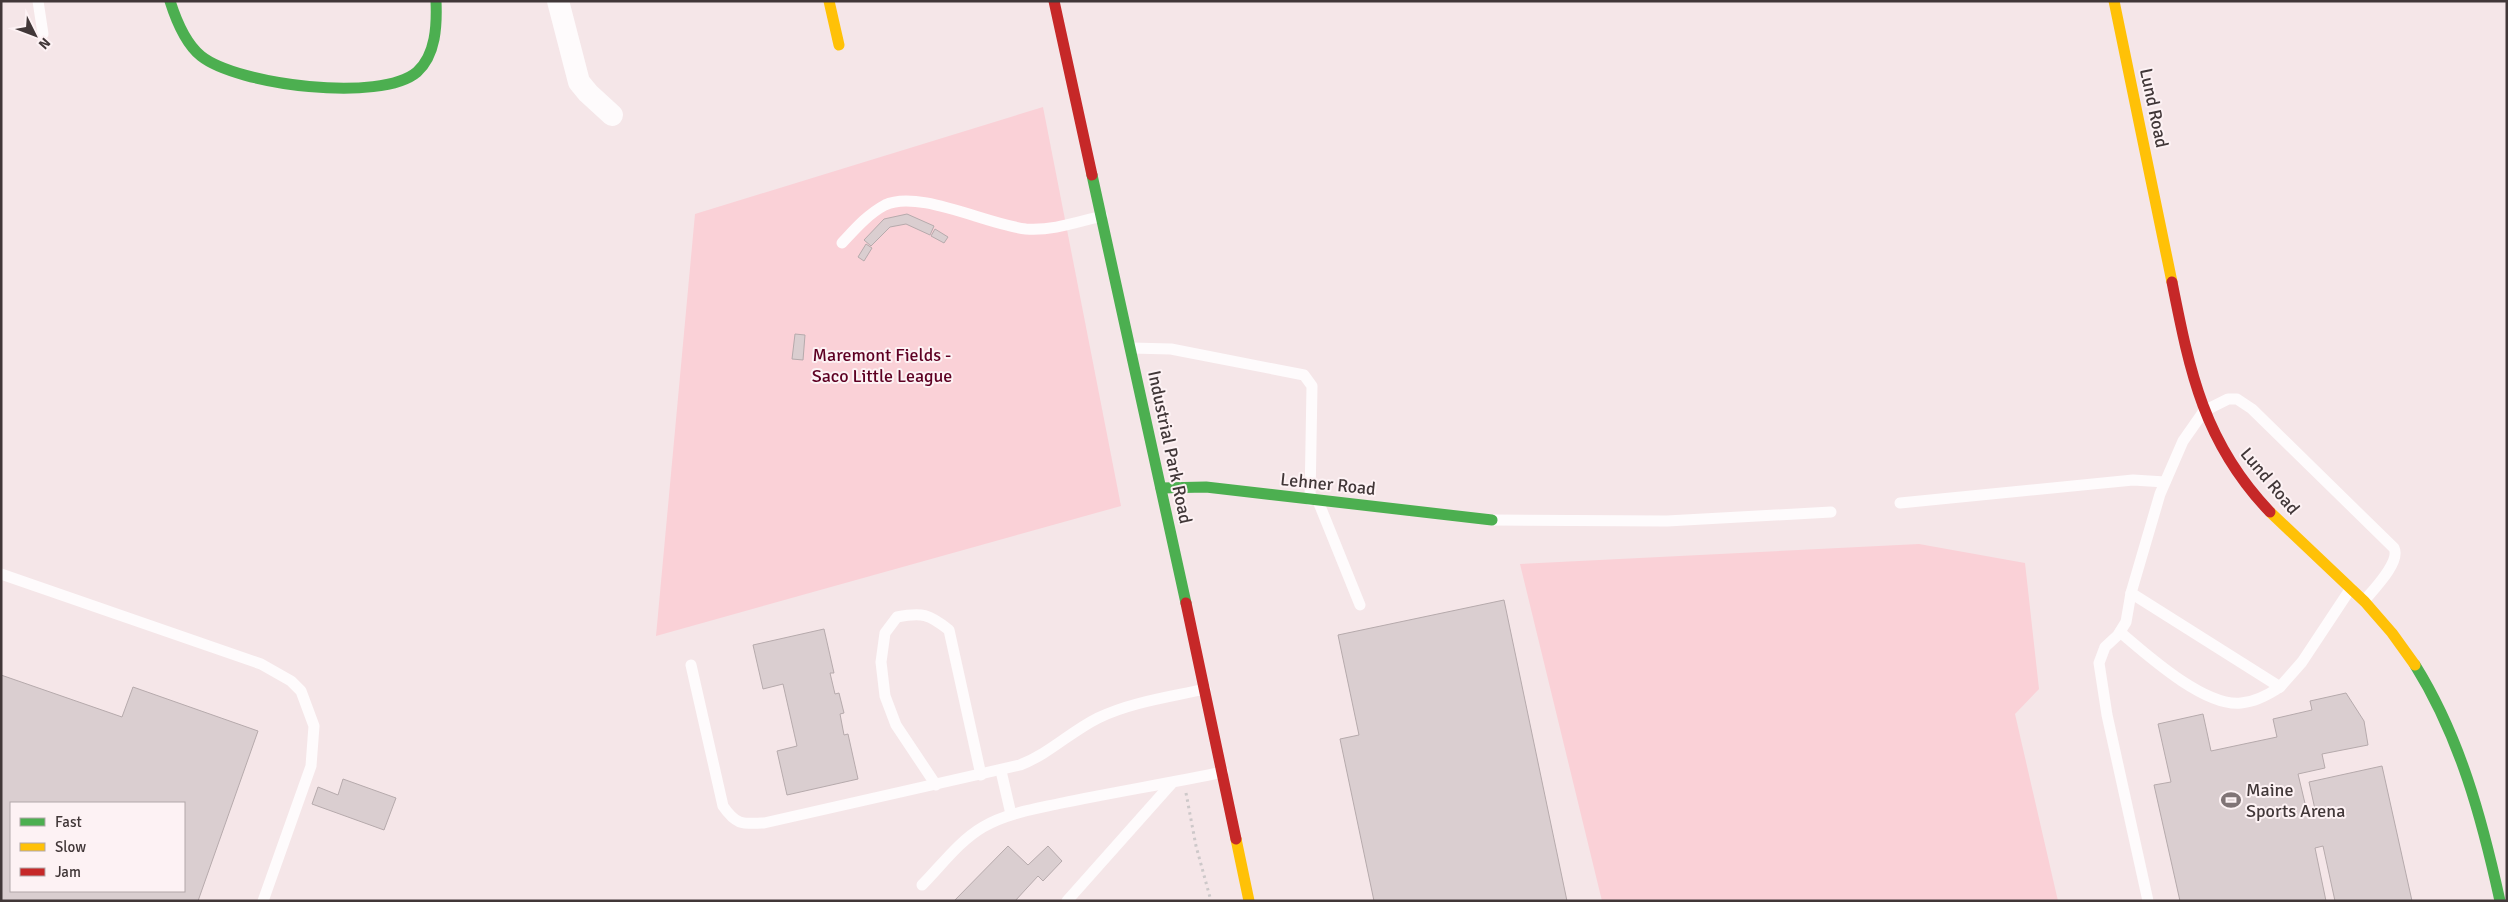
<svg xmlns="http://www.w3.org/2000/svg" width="2508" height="902" font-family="Signika,sans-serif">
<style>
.green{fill:#fad1d7}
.building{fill:#daced0;stroke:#b6aaac;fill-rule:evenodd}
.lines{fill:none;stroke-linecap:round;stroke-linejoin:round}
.path{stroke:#cdc8c9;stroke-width:3;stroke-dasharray:2.5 4;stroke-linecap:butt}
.lane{stroke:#fefbfc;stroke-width:11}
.street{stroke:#fefbfc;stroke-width:22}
.fast{stroke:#4caf50;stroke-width:11}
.slow{stroke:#ffc107;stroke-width:11}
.jam{stroke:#c62828;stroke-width:11}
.labels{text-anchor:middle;stroke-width:4;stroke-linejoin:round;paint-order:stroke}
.street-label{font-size:18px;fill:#413738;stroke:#fdf2f4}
.park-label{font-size:18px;fill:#5e0023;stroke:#fdf2f4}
.poi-label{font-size:18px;fill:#413738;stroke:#fdf2f4;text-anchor:start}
</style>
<rect width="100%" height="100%" fill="#f5e6e8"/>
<g class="green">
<path d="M 1043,107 L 1121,506 L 656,636 L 695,214 Z"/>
<path d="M 1919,544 L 2025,563 L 2039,689 L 2015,714 L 2058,901 L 1602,901 L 1520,564 Z"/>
</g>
<g class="building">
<path d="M 907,214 L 934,226 L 930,235 L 906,224 L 890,227 L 871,246 L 864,240 L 884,219 Z"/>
<path d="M 935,229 L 948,237 L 944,243 L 931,236 Z"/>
<path d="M 866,244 L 872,248 L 864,261 L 858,257 Z"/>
<path d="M 795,334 L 805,335 L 803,360 L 792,359 Z"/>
<path d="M 1504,600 L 1567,901 L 1374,901 L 1340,739 L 1359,735 L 1338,635 Z"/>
<path d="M 824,629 L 834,673 L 830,673 L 835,694 L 839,693 L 844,713 L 840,714 L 844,735 L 848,734 L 858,779 L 787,795 L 777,751 L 797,746 L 783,684 L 763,689 L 753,645 Z"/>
<path d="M 1,675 L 122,717 L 133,687 L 258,731 L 198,901 L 1,901 ZM 11,803 L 184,803 L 184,891 L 11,891 Z"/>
<path d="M 2346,693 L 2364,721 L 2368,745 L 2322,754 L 2325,768 L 2298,774 L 2308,816 L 2316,814 L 2309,782 L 2382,766 L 2412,901 L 2335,901 L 2323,846 L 2315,848 L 2326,901 L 2180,901 L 2154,785 L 2171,782 L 2158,724 L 2203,714 L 2211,751 L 2277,737 L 2273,719 L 2312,710 L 2310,701 Z"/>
<path d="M 343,779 L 396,798 L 384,830 L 312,804 L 318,787 L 338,795 Z"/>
<path d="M 1008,846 L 1028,865 L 1048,846 L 1062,861 L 1043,881 L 1038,876 L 1015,901 L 954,901 Z"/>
</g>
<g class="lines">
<path class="path" d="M 1186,793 L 1196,846 L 1211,901"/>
<g class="lane">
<path d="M 38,1 L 43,34"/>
<path d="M 842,243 C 855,229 868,214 885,205 C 918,189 988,225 1026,229 C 1052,231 1077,222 1102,216"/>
<path d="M 1131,348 L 1171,349 L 1304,375 L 1312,386 L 1310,500"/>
<path d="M 1318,501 L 1360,605"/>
<path d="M 1900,503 L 2133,480 L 2165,482"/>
<path d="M 1492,520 L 1667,521 L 1831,512"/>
<path d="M 1,574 L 261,664 L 291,681 L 301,691 L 314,726 L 311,766 L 263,901"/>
<path d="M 2351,588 L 2302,662 L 2280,687 L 2131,593 L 2160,494 L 2183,441 L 2204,411 L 2228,399 L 2237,399 L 2252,409 L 2394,548 C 2401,562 2374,589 2364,601"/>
<path d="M 2131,593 L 2126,622 L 2118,635 L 2105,647 L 2099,663 L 2107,715 L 2148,901"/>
<path d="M 2120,632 C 2146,654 2204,707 2241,703 C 2255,702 2268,695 2280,687"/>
<path d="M 691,665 L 723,806 C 736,825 742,824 764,823 L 1020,765 C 1049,754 1070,732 1098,718 C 1131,702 1170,697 1205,689"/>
<path d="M 1001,771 L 1011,814"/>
<path d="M 936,785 L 896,725 L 885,696 L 881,662 L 885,633 L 897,617 C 922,612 929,614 949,630 L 981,775"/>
<path d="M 922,885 C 941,866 959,841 983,827 C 1007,813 1035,809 1062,803 C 1116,792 1170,783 1223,772"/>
<path d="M 1067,901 L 1172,783"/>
</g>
<path class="street" d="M 558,1 L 579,82 L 588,93 L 612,115"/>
<g class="fast">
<path d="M 170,1 C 176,20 185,43 201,56 C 237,85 381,103 417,72 C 436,55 437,25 436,1"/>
<path d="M 1092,175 L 1186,603"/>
<path d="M 1161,488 L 1206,487 L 1492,520"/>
<path d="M 2415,665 C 2460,737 2482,819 2500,901"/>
</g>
<g class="slow">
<path d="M 829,1 L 839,45"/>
<path d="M 2114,1 L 2172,282"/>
<path d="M 2270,512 L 2365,602 L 2392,633 L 2415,665"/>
<path d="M 1236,839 L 1249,901"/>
</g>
<g class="jam">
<path d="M 1054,1 L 1092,175"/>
<path d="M 2172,282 C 2190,373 2204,443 2270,512"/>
<path d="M 1186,603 L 1236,839"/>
</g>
</g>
<defs>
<symbol id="stadium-bare" viewBox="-9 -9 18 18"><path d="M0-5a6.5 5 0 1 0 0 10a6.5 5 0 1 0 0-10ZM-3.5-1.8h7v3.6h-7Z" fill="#807476" stroke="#fdf2f4" stroke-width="2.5" paint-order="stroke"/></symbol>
</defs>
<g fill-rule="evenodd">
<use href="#stadium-bare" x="2217" y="786" width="28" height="28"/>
</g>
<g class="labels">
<g class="street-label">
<text transform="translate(2154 108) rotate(78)" y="6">Lund Road</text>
<text transform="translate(1170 447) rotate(78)" y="6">Industrial Park Road</text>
<text transform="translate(2270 481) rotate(50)" y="6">Lund Road</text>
<text transform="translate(1328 484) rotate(6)" y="6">Lehner Road</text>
</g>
<g class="park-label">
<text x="882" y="361">Maremont Fields -<tspan x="882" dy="21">Saco Little League</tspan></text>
</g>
<g class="poi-label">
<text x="2246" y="796">Maine<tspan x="2246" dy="21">Sports Arena</tspan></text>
</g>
</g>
<rect width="2508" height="902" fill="none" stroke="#413738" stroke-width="5"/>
<rect x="10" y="802" width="175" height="90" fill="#fdf2f4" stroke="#b2a7a9"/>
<rect x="20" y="818" width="25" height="8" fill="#4caf50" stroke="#b2a7a9"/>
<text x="55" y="827" font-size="15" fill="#413738">Fast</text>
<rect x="20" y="843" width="25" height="8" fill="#ffc107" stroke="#b2a7a9"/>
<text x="55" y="852" font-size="15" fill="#413738">Slow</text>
<rect x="20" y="868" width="25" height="8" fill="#c62828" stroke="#b2a7a9"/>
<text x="55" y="877" font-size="15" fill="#413738">Jam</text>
<g transform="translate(35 35) rotate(132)" stroke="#fdf2f4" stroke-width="4" paint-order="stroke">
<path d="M0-4L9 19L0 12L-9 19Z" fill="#413738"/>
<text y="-8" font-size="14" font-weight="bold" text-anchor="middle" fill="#413738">N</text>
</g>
</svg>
